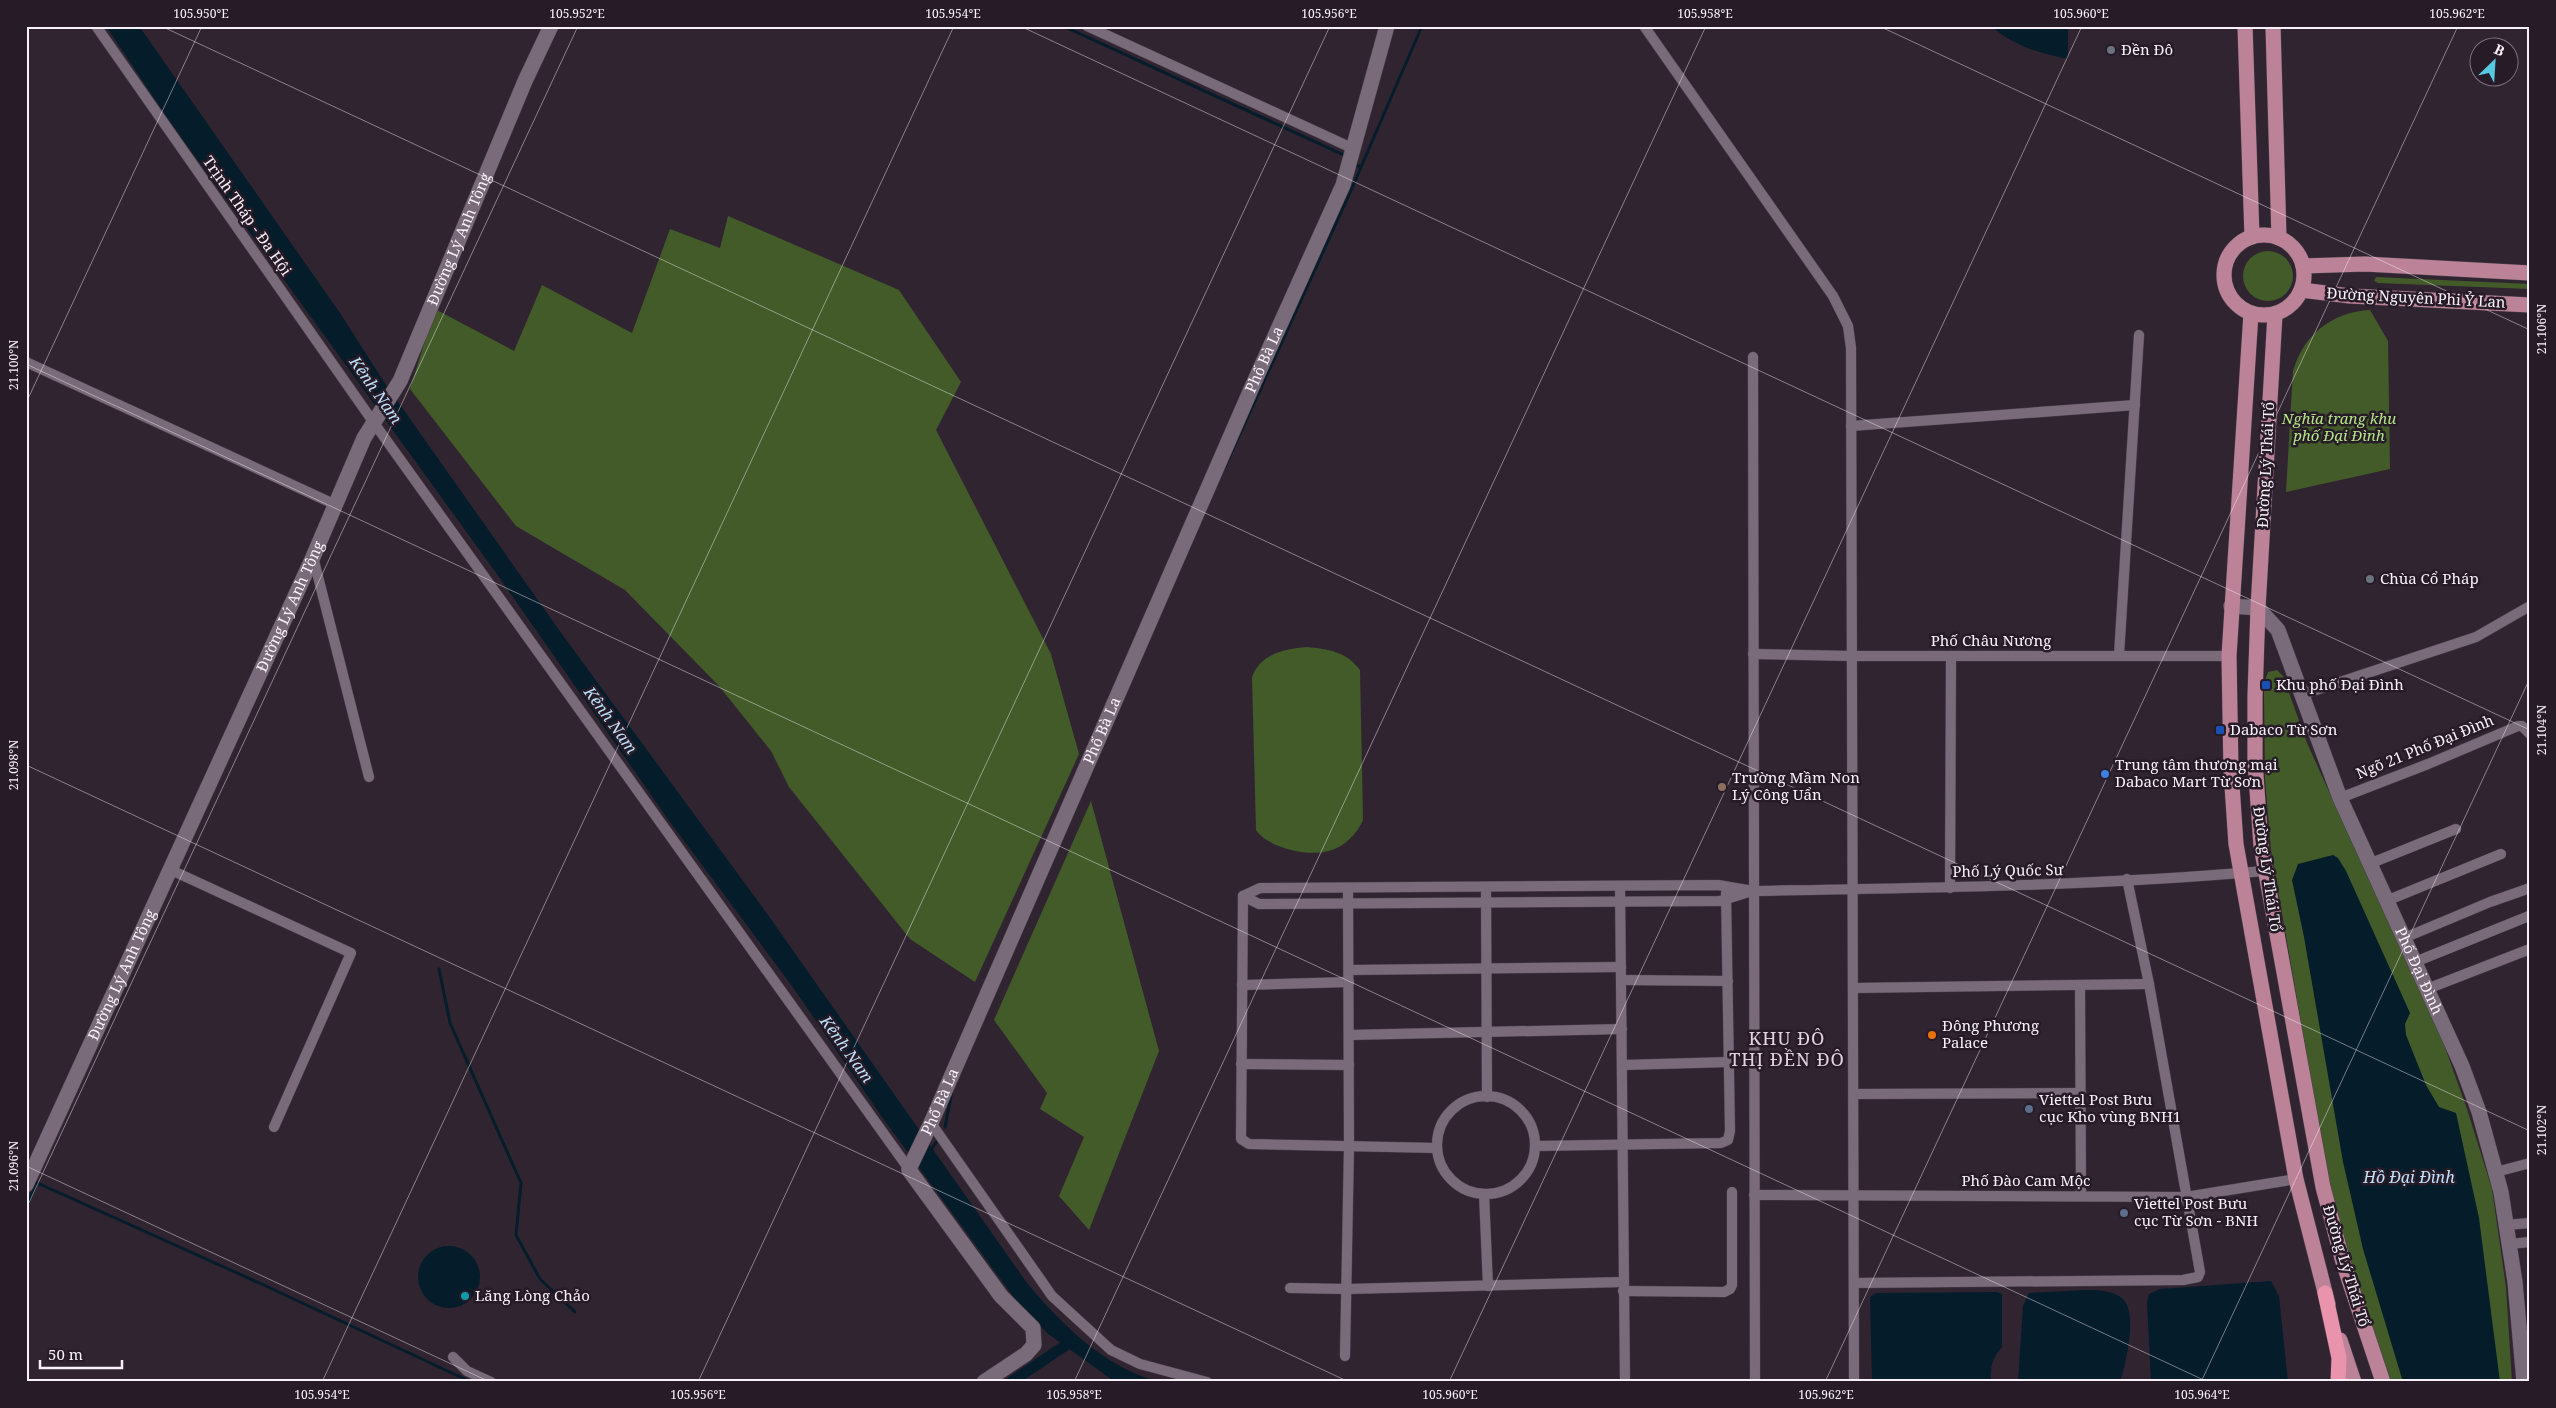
<svg xmlns="http://www.w3.org/2000/svg" width="2556" height="1408" font-family="'Noto Serif',serif">
<style>
.green{fill:#425b29}
.water{fill:#051c2b}
.lines{fill:none;stroke-linecap:round;stroke-linejoin:round}
.stream{stroke:#051c2b;stroke-width:3}
.canal{stroke:#051c2b;stroke-width:11}
.street-casing{stroke:#4a3f4a;stroke-width:11}
.secondary-casing{stroke:#4a3f4a;stroke-width:16}
.primary-casing{stroke:#4a3f4a;stroke-width:16}
.highway-casing{stroke:#4a3f4a;stroke-width:16}
.street{stroke:#796b7a;stroke-width:10}
.secondary{stroke:#796b7a;stroke-width:15}
.primary{stroke:#bc8398;stroke-width:15}
.highway{stroke:#e993ac;stroke-width:15}
.ticks{fill:none;stroke:#f9f1f9;stroke-width:1;stroke-opacity:0.45}
.worship-dot{fill:#6b7280;stroke:#271b27;stroke-width:2}
.transit-dot{fill:#1a4fb4;stroke:#271b27;stroke-width:2}
.shop-dot{fill:#3f7fe0;stroke:#271b27;stroke-width:2}
.education-dot{fill:#8d6e63;stroke:#271b27;stroke-width:2}
.food-dot{fill:#e8710a;stroke:#271b27;stroke-width:2}
.service-dot{fill:#5c6f8a;stroke:#271b27;stroke-width:2}
.culture-dot{fill:#0f9aa8;stroke:#271b27;stroke-width:2}
.labels{text-anchor:middle;stroke-width:5;stroke-linejoin:round;paint-order:stroke}
.poi-label{font-size:15px;fill:#f9f1f9;stroke:#271b27;text-anchor:start}
.street-label{font-size:15px;fill:#f9f1f9;stroke:#271b27}
.park-label{font-size:15px;font-style:italic;fill:#b4e687;stroke:#271b27}
.water-label{font-size:16px;font-style:italic;fill:#bee2fd;stroke:#271b27}
.quarter-label{font-size:18px;letter-spacing:1px;fill:#e2d2e2;stroke:#271b27}
.neatline{fill:none;stroke:#f9f1f9;stroke-width:2}
.ticks-label{font-size:12px;text-anchor:middle;fill:#f9f1f9}
</style>
<rect width="100%" height="100%" fill="#312431"/>
<g class="green">
<path d="M 728,216 L 899,290 L 961,382 L 936,430 L 1051,654 L 1079,754 L 975,982 L 910,939 L 789,787 L 771,751 L 719,686 L 625,590 L 516,526 L 410,389 L 435,309 L 514,351 L 542,285 L 632,333 L 670,229 L 720,248 Z"/>
<circle cx="2268" cy="276" r="25"/>
<path d="M 2376,277 L 2530,284 L 2530,289 L 2378,283 L 2374,281 Z"/>
<path d="M 2370,310 L 2388,341 L 2390,469 L 2286,492 L 2293,371 C 2303,335 2332,312 2370,310 Z"/>
<path d="M 1307,647 C 1328,649 1347,652 1360,670 L 1363,820 C 1357,834 1344,847 1329,851 C 1308,857 1268,848 1256,830 L 1252,677 C 1261,653 1285,649 1307,647 Z"/>
<path d="M 2277,670 L 2283,676 L 2307,743 L 2369,880 L 2430,1005 L 2467,1109 L 2492,1189 L 2506,1287 L 2512,1382 L 2389,1382 L 2340,1228 L 2325,1160 L 2271,850 L 2265,779 L 2264,696 L 2264,684 L 2268,672 Z"/>
<path d="M 1091,801 L 1159,1051 L 1089,1230 L 1059,1196 L 1084,1137 L 1040,1109 L 1047,1093 L 994,1020 Z"/>
</g>
<g class="water">
<path d="M 106,26 L 139,26 L 340,313 L 384,382 L 559,630 L 768,915 L 1027,1283 C 1062,1325 1105,1368 1160,1382 L 1115,1382 L 1047,1333 L 1015,1299 L 882,1117 L 792,986 L 670,822 L 499,577 L 170,122 Z"/>
<path d="M 1991,26 L 2068,26 L 2068,59 C 2039,53 2014,46 1991,26 Z"/>
<path d="M 2333,855 L 2338,858 L 2346,871 L 2410,1013 L 2405,1024 L 2406,1035 L 2426,1085 L 2439,1107 L 2456,1113 L 2479,1218 L 2500,1382 L 2403,1382 L 2363,1249 L 2343,1162 L 2304,937 L 2292,880 L 2298,864 Z"/>
<circle cx="449" cy="1277" r="31"/>
<path d="M 2271,1281 L 2279,1296 L 2288,1382 L 2151,1382 L 2147,1302 L 2149,1294 L 2160,1289 Z"/>
<path d="M 2085,1290 C 2098,1290 2120,1290 2127,1305 C 2135,1322 2126,1364 2120,1382 L 2018,1382 L 2023,1306 L 2029,1293 Z"/>
<path d="M 1997,1292 L 2002,1294 L 2002,1347 C 1992,1359 1990,1366 1991,1382 L 1872,1382 L 1870,1297 L 1876,1293 Z"/>
</g>
<g class="lines">
<g class="stream">
<path d="M 1063,26 L 1346,156"/>
<path d="M 1361,167 L 1422,26"/>
<path d="M 1224,469 L 1353,186 L 1361,167 L 1354,164"/>
<path d="M 439,969 L 450,1023 L 521,1183 L 516,1235 L 540,1279 L 575,1312"/>
<path d="M 945,1127 L 952,1091"/>
<path d="M 930,1151 L 937,1141"/>
<path d="M 33,1181 L 266,1286 L 471,1382"/>
<path d="M 26,1207 L 37,1183"/>
</g>
<path class="canal" d="M 1011,1382 L 1072,1341"/>
<defs>
<g id="street">
<path d="M 96,26 L 374,423 L 909,1169"/>
<path d="M 1087,26 L 1354,149"/>
<path d="M 1644,26 L 1833,296 L 1848,326 L 1851,348 L 1854,1382"/>
<path d="M 1753,357 L 1755,1382"/>
<path d="M 26,362 L 336,505"/>
<path d="M 1851,426 L 2135,405"/>
<path d="M 313,557 L 369,777"/>
<path d="M 1753,654 L 1852,656 L 2229,656"/>
<path d="M 2119,655 L 2139,335"/>
<path d="M 2301,695 L 2476,637 L 2530,606"/>
<path d="M 2340,798 L 2428,764 L 2518,726 L 2522,726 L 2530,734"/>
<path d="M 2369,864 L 2456,829"/>
<path d="M 171,870 L 351,953 L 274,1127"/>
<path d="M 1620,886 L 1625,1382"/>
<path d="M 1486,887 L 1487,1097"/>
<path d="M 1950,888 L 1951,656"/>
<path d="M 1243,896 L 1260,888 L 1718,885 L 1753,891 C 1923,888 2094,886 2264,871"/>
<path d="M 1243,896 L 1259,904 L 1720,901 L 1749,892"/>
<path d="M 1243,896 L 1241,1139 L 1249,1144 L 1437,1148"/>
<path d="M 2386,901 L 2501,854"/>
<path d="M 2404,938 L 2490,902 L 2530,888"/>
<path d="M 2415,962 L 2529,916"/>
<path d="M 1349,970 L 1621,967"/>
<path d="M 1622,980 L 1728,981"/>
<path d="M 1242,985 L 1349,982"/>
<path d="M 2080,985 L 2081,1196"/>
<path d="M 1853,988 L 2149,984"/>
<path d="M 2427,989 L 2530,949"/>
<path d="M 1349,1035 L 1622,1029"/>
<path d="M 1241,1064 L 1349,1065"/>
<path d="M 1623,1065 L 1729,1062"/>
<path d="M 1854,1094 L 2081,1093"/>
<circle cx="1486" cy="1145" r="49"/>
<path d="M 931,1123 L 1052,1296 L 1111,1350 L 1140,1364 L 1207,1382"/>
<path d="M 1535,1146 L 1721,1143 L 1728,1140 L 1730,1131 L 1726,893"/>
<path d="M 2496,1172 L 2530,1163"/>
<path d="M 1484,1194 L 1488,1286"/>
<path d="M 1754,1195 L 2186,1197 L 2296,1179"/>
<path d="M 2506,1225 L 2530,1223"/>
<path d="M 2509,1244 L 2530,1242"/>
<path d="M 1854,1283 L 2183,1280 L 2198,1277 L 2200,1272 L 2149,984 L 2127,879"/>
<path d="M 1290,1288 L 1347,1289 L 1623,1282"/>
<path d="M 1623,1291 L 1724,1292 L 1730,1289 L 1732,1285 L 1732,1192"/>
<path d="M 1345,1356 L 1349,1146 L 1348,888"/>
<path d="M 453,1357 L 467,1371 L 491,1382"/>
</g>
<g id="secondary">
<path id="s1" d="M 2231,606 L 2258,608 L 2278,630 L 2340,798 L 2462,1066 L 2479,1112 L 2501,1192 L 2515,1282 L 2524,1382"/>
<path id="s2" d="M 909,1169 L 931,1123 L 1252,387 L 1343,185 L 1387,26"/>
<path d="M 909,1170 L 1001,1296 L 1033,1328 L 1034,1345 L 1026,1354 L 984,1382"/>
<path id="s3" d="M 26,1185 L 313,557 L 364,438 L 400,381 L 525,81 L 551,26"/>
</g>
<g id="primary">
<path d="M 2245,26 L 2252,237"/>
<path d="M 2273,26 L 2279,238"/>
<circle cx="2264" cy="275" r="40"/>
<path d="M 2303,266 L 2365,264 L 2530,273"/>
<path d="M 2301,290 L 2350,296 L 2530,305"/>
<path d="M 2251,313 L 2229,656 L 2231,771 L 2236,844 L 2296,1179 L 2328,1304"/>
<path d="M 2275,314 L 2258,608 L 2255,696 L 2255,761 L 2261,846 L 2323,1187 L 2343,1262 L 2383,1382"/>
<path d="M 2340,1340 L 2354,1382"/>
</g>
<path id="highway" d="M 2325,1293 L 2339,1358 L 2338,1382"/>
</defs>
<use href="#street" class="street-casing"/>
<use href="#secondary" class="secondary-casing"/>
<use href="#primary" class="primary-casing"/>
<use href="#highway" class="highway-casing"/>
<use href="#street" class="street"/>
<use href="#secondary" class="secondary"/>
<use href="#primary" class="primary"/>
<use href="#highway" class="highway"/>
</g>
<path class="ticks" d="M 161,26 L 2530,1131M 1020,26 L 2530,730M 1879,26 L 2530,330M 26,364 L 2208,1382M 26,403 L 202,26M 26,765 L 1349,1382M 26,1166 L 490,1382M 26,1209 L 578,26M 322,1382 L 954,26M 698,1382 L 1330,26M 1074,1382 L 1706,26M 1449,1382 L 2082,26M 1825,1382 L 2458,26M 2201,1382 L 2530,678"/>
<g class="worship-dot">
<circle cx="2111" cy="50" r="5"/>
<circle cx="2370" cy="579" r="5"/>
</g>
<g class="transit-dot">
<rect x="2261" y="680" width="10" height="10" rx="2.5"/>
<rect x="2215" y="725" width="10" height="10" rx="2.5"/>
</g>
<circle class="shop-dot" cx="2105" cy="774" r="5"/>
<circle class="education-dot" cx="1722" cy="787" r="5"/>
<circle class="food-dot" cx="1932" cy="1035" r="5"/>
<g class="service-dot">
<circle cx="2029" cy="1109" r="5"/>
<circle cx="2124" cy="1213" r="5"/>
</g>
<circle class="culture-dot" cx="465" cy="1296" r="5"/>
<g class="labels">
<g class="poi-label">
<text x="2121" y="55">Đền Đô</text>
<text x="2380" y="584">Chùa Cổ Pháp</text>
<text x="2276" y="690">Khu phố Đại Đình</text>
<text x="2230" y="735">Dabaco Từ Sơn</text>
<text x="2115" y="770">Trung tâm thương mại<tspan x="2115" dy="17">Dabaco Mart Từ Sơn</tspan></text>
<text x="1732" y="783">Trường Mầm Non<tspan x="1732" dy="17">Lý Công Uẩn</tspan></text>
<text x="1942" y="1031">Đông Phương<tspan x="1942" dy="17">Palace</tspan></text>
<text x="2039" y="1105">Viettel Post Bưu<tspan x="2039" dy="17">cục Kho vùng BNH1</tspan></text>
<text x="2134" y="1209">Viettel Post Bưu<tspan x="2134" dy="17">cục Từ Sơn - BNH</tspan></text>
<text x="475" y="1301">Lăng Lòng Chảo</text>
</g>
<g class="street-label">
<text transform="translate(247 216) rotate(55)" y="5">Trịnh Tháp - Đa Hội</text>
<text dy="5" stroke="none"><textPath href="#s3" startOffset="1041">Đường Lý Anh Tông</textPath></text>
<text transform="translate(2416 298) rotate(3)" y="5">Đường Nguyên Phi Ỷ Lan</text>
<text dy="5" stroke="none"><textPath href="#s2" startOffset="884">Phố Bà La</textPath></text>
<text transform="translate(2266 465) rotate(-87)" y="5">Đường Lý Thái Tổ</text>
<text dy="5" stroke="none"><textPath href="#s3" startOffset="636">Đường Lý Anh Tông</textPath></text>
<text x="1991" y="646">Phố Châu Nương</text>
<text dy="5" stroke="none"><textPath href="#s2" startOffset="479">Phố Bà La</textPath></text>
<text transform="translate(2425 747) rotate(-22)" y="5">Ngõ 21 Phố Đại Đình</text>
<text transform="translate(2267 869) rotate(82)" y="5">Đường Lý Thái Tổ</text>
<text transform="translate(2008 871) rotate(-1)" y="5">Phố Lý Quốc Sư</text>
<text dy="5" stroke="none"><textPath href="#s1" startOffset="426">Phố Đại Đình</textPath></text>
<text dy="5" stroke="none"><textPath href="#s3" startOffset="231">Đường Lý Anh Tông</textPath></text>
<text dy="5" stroke="none"><textPath href="#s2" startOffset="74">Phố Bà La</textPath></text>
<text x="2026" y="1186">Phố Đào Cam Mộc</text>
<text transform="translate(2346 1266) rotate(73)" y="5">Đường Lý Thái Tổ</text>
</g>
<g class="park-label">
<text x="2339" y="424">Nghĩa trang khu<tspan x="2339" dy="17">phố Đại Đình</tspan></text>
</g>
<g class="water-label">
<text transform="translate(376 390) rotate(55)" y="6">Kênh Nam</text>
<text transform="translate(611 720) rotate(54)" y="6">Kênh Nam</text>
<text transform="translate(847 1049) rotate(54)" y="6">Kênh Nam</text>
<text x="2409" y="1183">Hồ Đại Đình</text>
</g>
<g class="quarter-label">
<text x="1787" y="1045">KHU ĐÔ<tspan x="1787" dy="21">THỊ ĐỀN ĐÔ</tspan></text>
</g>
</g>
<rect width="2556" height="1408" fill="none" stroke="#271b27" stroke-width="55"/>
<g transform="translate(2494 62) rotate(25)"><circle r="24" fill="#271b27" stroke="#7b717b"/>
<path d="M0-4L9 19L0 12L-9 19Z" fill="#56c9e1"/>
<text y="-8" font-size="14" font-weight="bold" text-anchor="middle" fill="#f9f1f9">B</text>
</g>
<path d="M40 1360v8h82v-8" fill="none" stroke="#f9f1f9" stroke-width="2.5"/>
<text x="48" y="1360" font-size="15" fill="#f9f1f9" stroke="#271b27" stroke-width="4" paint-order="stroke">50 m</text>
<rect x="28" y="28" width="2500" height="1352" class="neatline"/>
<g class="ticks-label">
<text x="201" y="18">105.950°E</text>
<text x="577" y="18">105.952°E</text>
<text x="953" y="18">105.954°E</text>
<text x="1329" y="18">105.956°E</text>
<text x="1705" y="18">105.958°E</text>
<text x="2081" y="18">105.960°E</text>
<text x="2457" y="18">105.962°E</text>
<text transform="translate(2542 329) rotate(-90)" y="4">21.106°N</text>
<text transform="translate(14 365) rotate(-90)" y="4">21.100°N</text>
<text transform="translate(2542 730) rotate(-90)" y="4">21.104°N</text>
<text transform="translate(14 765) rotate(-90)" y="4">21.098°N</text>
<text transform="translate(2542 1130) rotate(-90)" y="4">21.102°N</text>
<text transform="translate(14 1166) rotate(-90)" y="4">21.096°N</text>
<text x="322" y="1399">105.954°E</text>
<text x="698" y="1399">105.956°E</text>
<text x="1074" y="1399">105.958°E</text>
<text x="1450" y="1399">105.960°E</text>
<text x="1826" y="1399">105.962°E</text>
<text x="2202" y="1399">105.964°E</text>
</g>
</svg>
